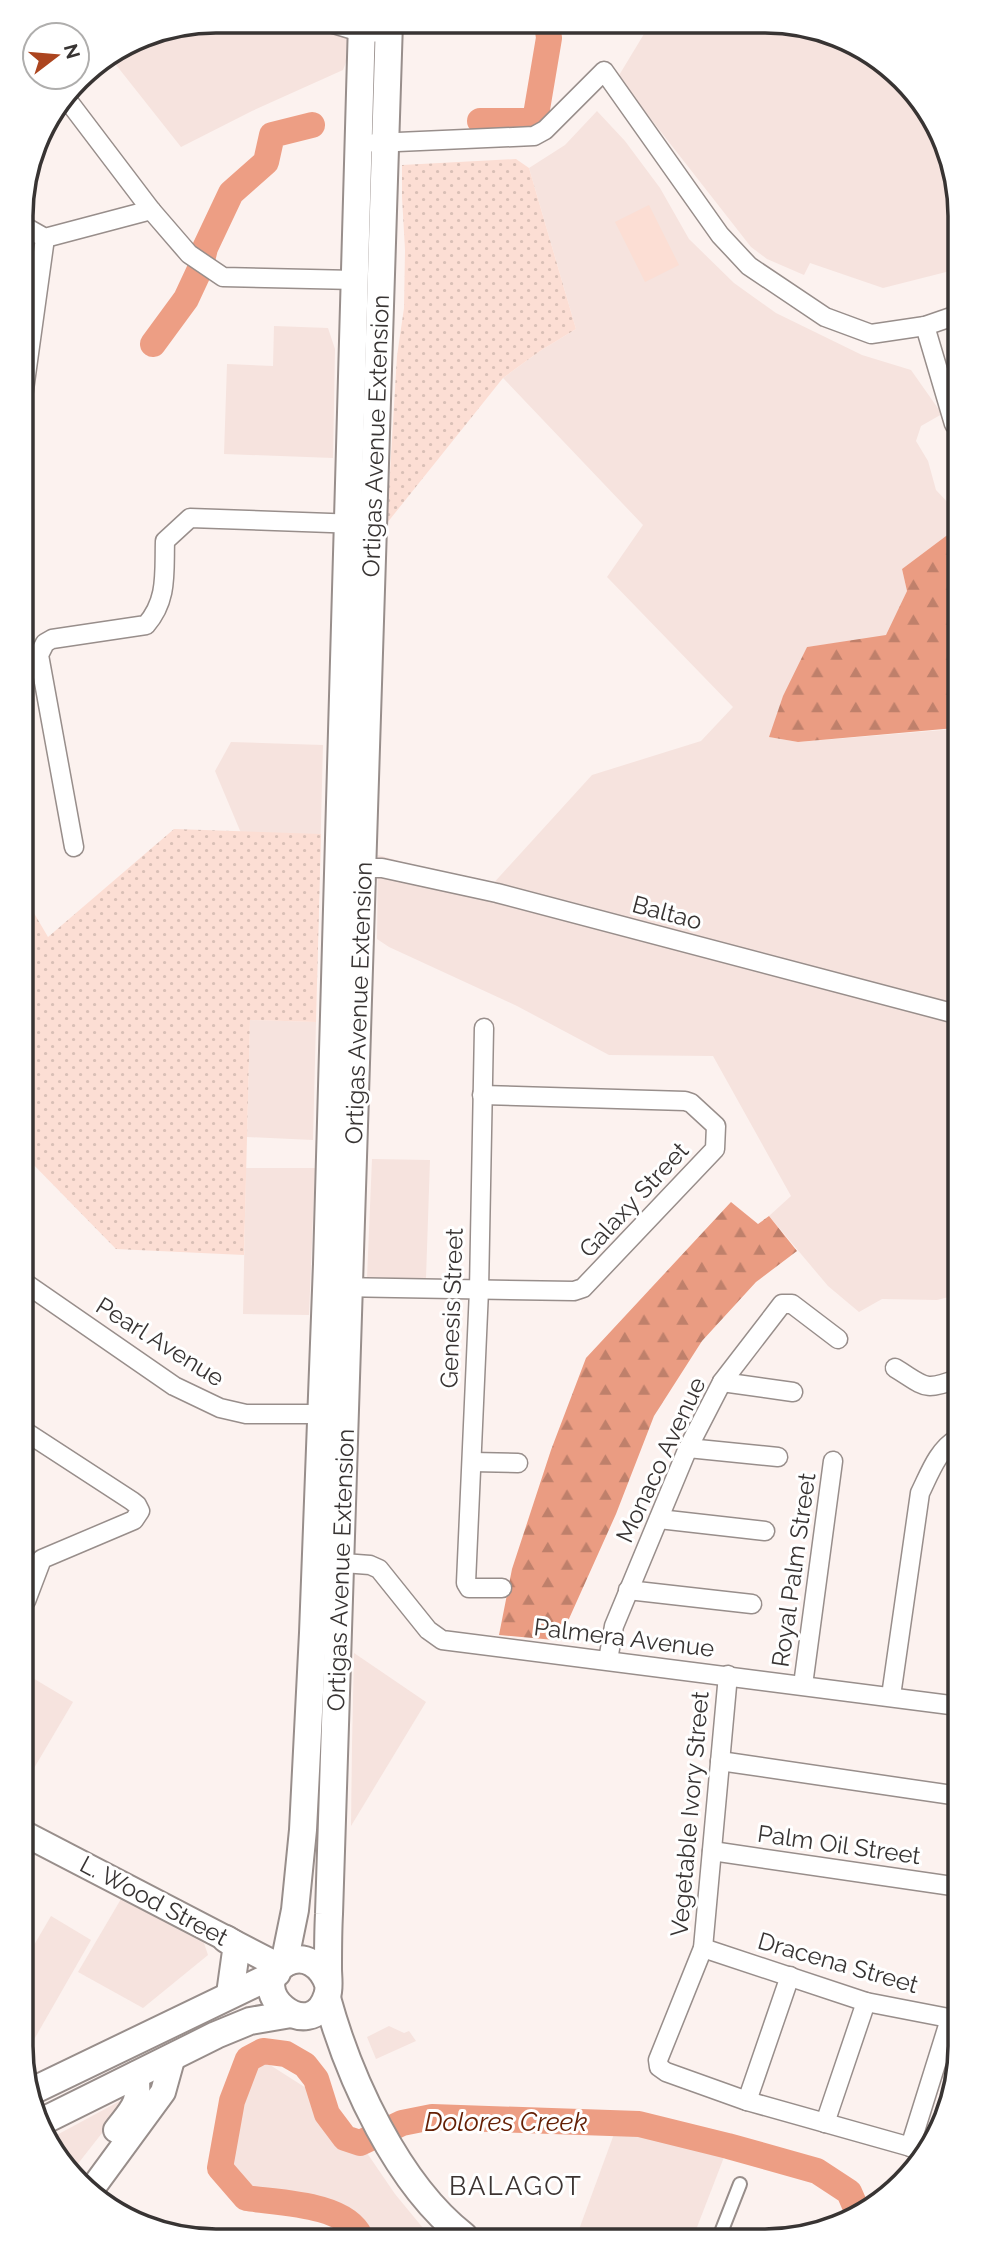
<svg xmlns="http://www.w3.org/2000/svg" width="981" height="2262" font-family="Raleway,sans-serif">
<style>
.built{fill:#f6e3de}
.grass{fill:url(#grass-dots)}
.forest{fill:url(#forest-firs)}
.pitch{fill:#fcded4}
.lines{fill:none;stroke-linecap:round;stroke-linejoin:round}
.river{stroke:#ed9e84;stroke-width:26}
.pedestrian-casing{stroke:#988e8b;stroke-width:16}
.minor-casing{stroke:#988e8b;stroke-width:21}
.tertiary-casing{stroke:#988e8b;stroke-width:24}
.secondary-casing{stroke:#988e8b;stroke-width:28}
.primary-casing{stroke:#988e8b;stroke-width:30}
.pedestrian{stroke:#fff;stroke-width:12}
.minor{stroke:#fff;stroke-width:18}
.tertiary{stroke:#fff;stroke-width:21}
.secondary{stroke:#fff;stroke-width:24}
.primary{stroke:#fff;stroke-width:26}
.labels{text-anchor:middle;stroke-width:6;stroke-linejoin:round;paint-order:stroke}
.street-label{font-size:24px;fill:#383433;stroke:#fff}
.water-label{font-size:26px;font-style:italic;fill:#652005;stroke:#fff}
.neighbourhood-label{font-size:26px;letter-spacing:2px;fill:#3c3432;stroke:#fff}
.rim{fill:none;stroke:#383433;stroke-width:3.5}
</style>
<defs>
<pattern id="grass-dots" width="8" height="8" patternUnits="userSpaceOnUse" patternTransform="scale(1.75)"><rect width="8" height="8" fill="#fcded4"/><path d="M2 2h.1M6 6h.1" fill="none" stroke="#d9bfb6" stroke-width="1.8" stroke-linecap="round"/></pattern>
<pattern id="forest-firs" width="22" height="20" patternUnits="userSpaceOnUse" patternTransform="scale(1.75)"><rect width="22" height="20" fill="#ea9c82"/><path d="M5 1l3.5 6h-7zM16 11l3.5 6h-7z" fill="#bf806b"/></pattern>
</defs>
<rect width="100%" height="100%" fill="#fcf2ef"/>
<g class="built">
<path d="M 216,21 L 295,21 L 347,38 L 346,62 L 343,70 L 252,111 L 181,147 L 109,56 L 142,36 Z"/>
<path d="M 650,24 L 803,25 L 894,70 L 953,165 L 954,270 L 883,288 L 810,263 L 804,275 L 767,259 L 751,247 L 618,77 Z"/>
<path d="M 597,111 L 625,141 L 660,188 L 689,239 L 734,283 L 776,313 L 862,355 L 911,370 L 942,414 L 921,426 L 916,441 L 928,461 L 936,490 L 954,509 L 954,530 L 902,569 L 907,591 L 887,636 L 807,647 L 770,737 L 798,742 L 955,729 L 957,1295 L 937,1300 L 882,1299 L 859,1312 L 828,1286 L 769,1216 L 791,1196 L 713,1056 L 609,1055 L 517,1006 L 389,947 L 377,939 L 378,855 L 490,887 L 592,775 L 701,741 L 733,707 L 607,577 L 643,525 L 503,378 L 540,351 L 576,329 L 529,168 L 565,145 Z"/>
<path d="M 274,326 L 328,328 L 335,349 L 333,458 L 224,454 L 227,364 L 273,366 Z"/>
<path d="M 231,742 L 323,745 L 317,980 L 241,833 L 215,771 Z"/>
<path d="M 250,1020 L 316,1022 L 313,1140 L 247,1137 Z"/>
<path d="M 372,1159 L 430,1160 L 426,1278 L 367,1278 Z"/>
<path d="M 246,1168 L 315,1168 L 309,1315 L 243,1314 Z"/>
<path d="M 354,1653 L 426,1702 L 351,1826 L 352,1745 Z"/>
<path d="M 26,1674 L 73,1702 L 27,1780 Z"/>
<path d="M 121,1899 L 204,1943 L 208,1955 L 143,2008 L 78,1972 Z"/>
<path d="M 51,1916 L 91,1940 L 28,2050 L 27,1957 Z"/>
<path d="M 389,2026 L 404,2033 L 409,2031 L 416,2041 L 376,2059 L 367,2037 Z"/>
<path d="M 259,2058 L 314,2093 L 330,2138 L 349,2151 L 367,2153 L 395,2194 L 423,2228 L 433,2236 L 372,2236 L 360,2221 L 334,2205 L 275,2190 L 252,2192 L 240,2187 L 230,2168 L 238,2114 L 249,2073 Z"/>
<path d="M 120,2101 L 124,2105 L 73,2170 L 53,2137 Z"/>
<path d="M 614,2134 L 652,2136 L 726,2152 L 694,2235 L 577,2235 Z"/>
</g>
<g class="grass">
<path d="M 516,159 L 529,168 L 576,329 L 540,351 L 503,378 L 387,523 L 397,356 L 404,308 L 405,250 L 402,197 L 402,165 Z"/>
<path d="M 174,829 L 321,834 L 316,1022 L 250,1020 L 244,1255 L 116,1249 L 25,1156 L 24,896 L 48,937 Z"/>
</g>
<g class="forest">
<path d="M 954,530 L 955,728 L 798,742 L 769,737 L 783,696 L 807,647 L 886,635 L 907,591 L 902,569 Z"/>
<path d="M 731,1202 L 758,1224 L 769,1216 L 797,1251 L 756,1282 L 702,1341 L 654,1416 L 616,1514 L 568,1621 L 565,1641 L 499,1635 L 512,1569 L 551,1450 L 586,1358 Z"/>
</g>
<path class="pitch" d="M 649,205 L 679,265 L 645,282 L 615,222 Z"/>
<g class="lines">
<g class="river">
<path d="M 480,121 L 533,121 L 536,115 L 549,38 L 547,23"/>
<path d="M 153,344 L 186,299 L 200,269 L 205,248 L 231,193 L 266,162 L 272,135 L 312,125"/>
<path d="M 360,2236 C 344,2203 278,2203 246,2198 L 220,2168 L 232,2101 L 248,2059 L 263,2051 L 286,2054 L 305,2065 L 316,2079 L 327,2114 L 345,2138 L 360,2143 L 402,2123 L 432,2117 L 639,2124 L 728,2146 L 817,2171 L 849,2192 L 859,2215"/>
</g>
<defs>
<path id="pedestrian" d="M 720,2235 L 740,2184"/>
<g id="minor">
<path d="M 66,98 L 151,210 L 189,254 L 223,277 L 355,280"/>
<path d="M 375,143 L 534,136 L 545,130 L 604,71 L 720,235 L 749,266 L 825,317 L 871,334 L 925,326 L 954,316"/>
<path d="M 22,225 L 45,238 L 151,210"/>
<path d="M 925,326 L 954,424"/>
<path d="M 22,404 L 45,238"/>
<path d="M 74,847 L 39,655 L 45,643 L 52,639 L 146,625 C 168,600 164,573 165,541 L 190,518 L 358,524"/>
<path d="M 364,868 L 382,868 L 497,893 L 956,1014"/>
<path d="M 484,1028 L 479,1290 L 466,1583 L 469,1588 L 502,1588"/>
<path d="M 25,1283 L 174,1386 L 220,1408 L 246,1414 L 321,1414"/>
<path d="M 338,1287 L 574,1291 L 583,1288 L 715,1149 L 716,1126 L 691,1103 L 685,1101 L 482,1095"/>
<path d="M 895,1368 C 925,1386 923,1392 957,1379"/>
<path d="M 722,1382 L 793,1392"/>
<path d="M 26,1432 L 132,1501 L 137,1505 L 140,1511 L 134,1520 L 42,1559 L 26,1601"/>
<path d="M 688,1448 L 778,1457"/>
<path d="M 472,1462 L 518,1463"/>
<path d="M 659,1519 L 765,1531"/>
<path d="M 330,1562 L 370,1565 L 379,1569 L 428,1630 L 442,1640 L 958,1706"/>
<path d="M 628,1590 L 752,1604"/>
<path d="M 608,1660 L 614,1626 L 688,1448 L 722,1382 L 782,1304 L 792,1304 L 838,1339"/>
<path d="M 728,1675 L 703,1948 L 658,2060 L 659,2067 L 666,2072 L 747,2101 L 925,2151"/>
<path d="M 803,1685 L 833,1461"/>
<path d="M 891,1696 L 920,1493 C 929,1475 938,1449 957,1439"/>
<path d="M 720,1761 L 959,1796"/>
<path d="M 712,1851 L 959,1887"/>
<path d="M 703,1948 L 866,2002 L 959,2020"/>
<path d="M 747,2101 L 790,1976"/>
<path d="M 825,2123 L 866,2002"/>
<path d="M 910,2147 L 950,2019"/>
</g>
<path id="tertiary" d="M 332,22 L 362,31 L 389,31"/>
<g id="secondary">
<path d="M 27,1835 L 281,1967"/>
<path d="M 116,2130 C 133,2108 141,2103 136,2074"/>
<path d="M 89,2193 L 163,2092 L 173,2056"/>
</g>
<g id="primary">
<path d="M 226,1939 L 234,1944 L 236,1951 L 230,1994"/>
<path d="M 284,1964 L 295,1910 L 303,1830 L 313,1633 L 327,1264 L 362,22"/>
<path d="M 328,1984 C 322,1966 305,1953 286,1963 C 241,1989 311,2047 327,1996 C 330,1988 328,1977 328,1969 C 328,1950 328,1932 329,1914 L 389,22"/>
<path d="M 327,1998 C 349,2078 397,2184 464,2236"/>
<path d="M 28,2093 L 277,1973"/>
<path d="M 43,2121 L 216,2035 L 250,2021 L 291,2014"/>
</g>
</defs>
<use href="#pedestrian" class="pedestrian-casing"/>
<use href="#minor" class="minor-casing"/>
<use href="#tertiary" class="tertiary-casing"/>
<use href="#secondary" class="secondary-casing"/>
<use href="#primary" class="primary-casing"/>
<use href="#pedestrian" class="pedestrian"/>
<use href="#minor" class="minor"/>
<use href="#tertiary" class="tertiary"/>
<use href="#secondary" class="secondary"/>
<use href="#primary" class="primary"/>
</g>
<g class="labels">
<g class="street-label">
<text transform="translate(376 436) rotate(-88)" y="8">Ortigas Avenue Extension</text>
<text transform="translate(667 913) rotate(15)" y="8">Baltao</text>
<text transform="translate(359 1003) rotate(-88)" y="8">Ortigas Avenue Extension</text>
<text transform="translate(634 1200) rotate(-47)" y="8">Galaxy Street</text>
<text transform="translate(452 1308) rotate(-88)" y="8">Genesis Street</text>
<text transform="translate(160 1342) rotate(32)" y="8">Pearl Avenue</text>
<text transform="translate(661 1460) rotate(-65)" y="8">Monaco Avenue</text>
<text transform="translate(341 1570) rotate(-88)" y="8">Ortigas Avenue Extension</text>
<text transform="translate(794 1570) rotate(-82)" y="8">Royal Palm Street</text>
<text transform="translate(624 1638) rotate(7)" y="8">Palmera Avenue</text>
<text transform="translate(690 1814) rotate(-85)" y="8">Vegetable Ivory Street</text>
<text transform="translate(839 1845) rotate(8)" y="8">Palm Oil Street</text>
<text transform="translate(154 1901) rotate(28)" y="8">L. Wood Street</text>
<text transform="translate(838 1963) rotate(16)" y="8">Dracena Street</text>
</g>
<g class="water-label">
<text x="506" y="2131">Dolores Creek</text>
</g>
<g class="neighbourhood-label">
<text x="516" y="2195">BALAGOT</text>
</g>
</g>
<path d="M0 0H981V2262H0ZM216 33H765A183 183 0 0 1 948 216V2046A183 183 0 0 1 765 2229H216A183 183 0 0 1 33 2046V216A183 183 0 0 1 216 33Z" fill="#fff" fill-rule="evenodd"/>
<path class="rim" d="M216 33H765A183 183 0 0 1 948 216V2046A183 183 0 0 1 765 2229H216A183 183 0 0 1 33 2046V216A183 183 0 0 1 216 33Z"/>
<g transform="translate(56 56) rotate(74)"><circle r="33" fill="#ffffff" stroke="#afaead" stroke-width="2"/>
<path d="M0-5L12 26L0 18L-12 26Z" fill="#ac451f"/>
<text y="-10" font-size="19" font-weight="bold" text-anchor="middle" fill="#383433">N</text>
</g>
</svg>
